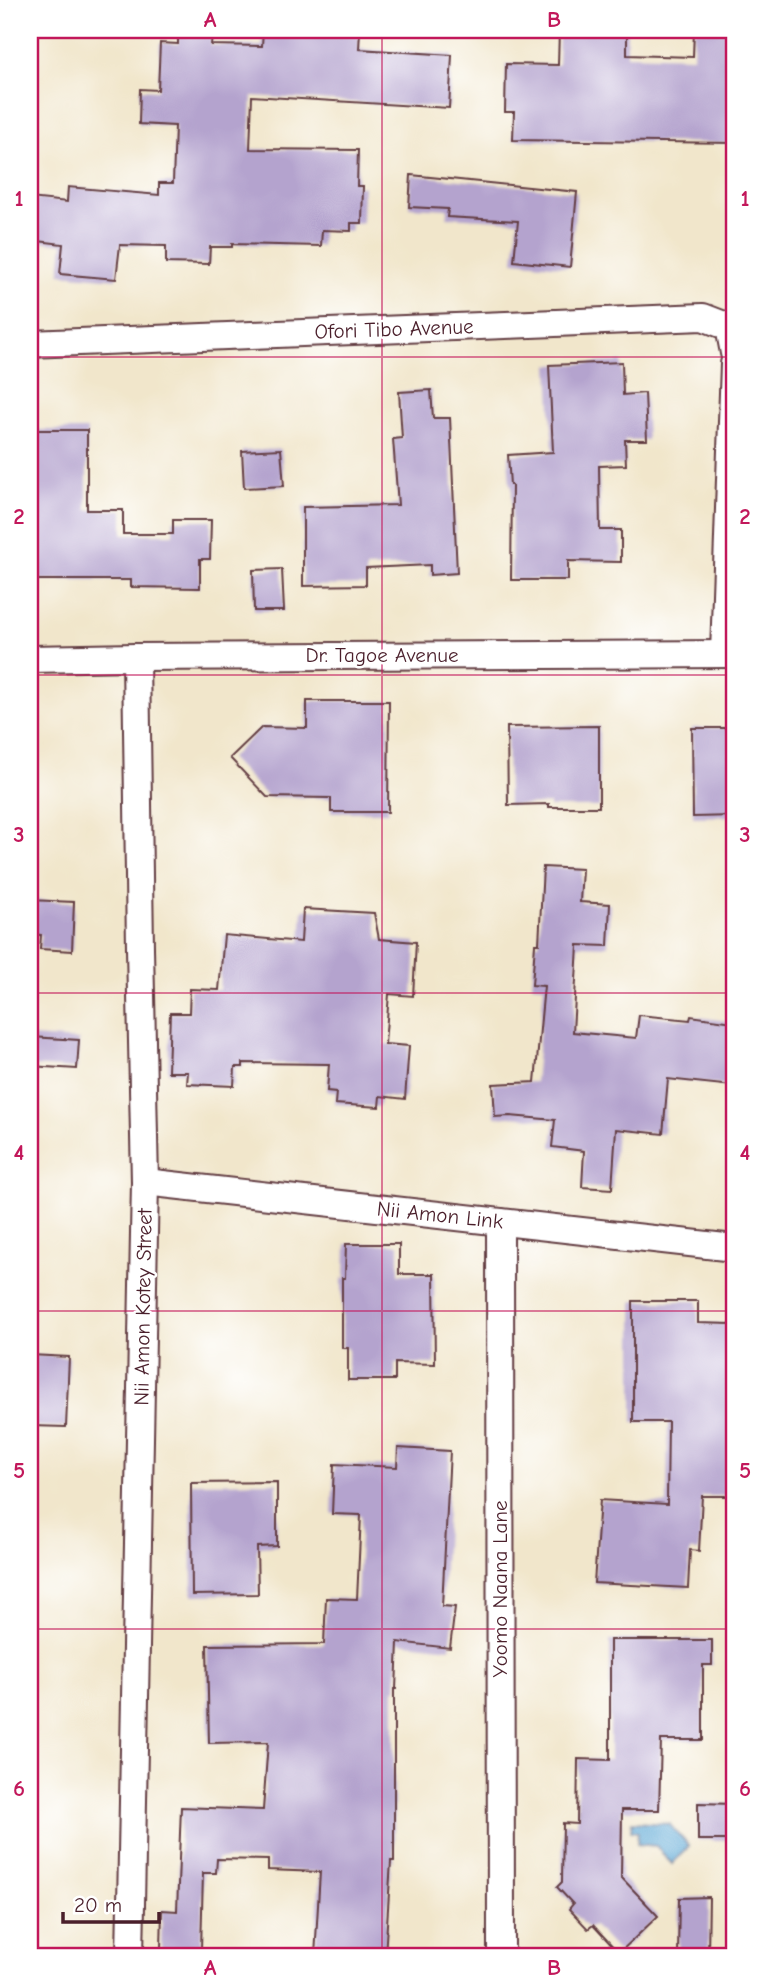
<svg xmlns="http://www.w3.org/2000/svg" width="764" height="1986" font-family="'Comic Neue',sans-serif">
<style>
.water{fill:#5ba7d4;stroke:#526380;stroke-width:2}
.building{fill:#b4a3ce}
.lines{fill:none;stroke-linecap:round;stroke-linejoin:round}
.street-casing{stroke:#633d43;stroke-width:30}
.street{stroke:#fff;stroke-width:26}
.grid{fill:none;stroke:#c2185b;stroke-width:2;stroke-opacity:0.55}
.labels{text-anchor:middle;stroke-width:5;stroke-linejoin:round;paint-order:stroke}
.street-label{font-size:21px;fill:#4a1f2b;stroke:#fff}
.neatline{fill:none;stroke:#c2185b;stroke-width:2.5}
.grid-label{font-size:23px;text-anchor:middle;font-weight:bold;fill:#c2185b}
</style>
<rect width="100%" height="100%" fill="#fff"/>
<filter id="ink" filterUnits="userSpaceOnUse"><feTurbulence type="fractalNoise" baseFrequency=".0143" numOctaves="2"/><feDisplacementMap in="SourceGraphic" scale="14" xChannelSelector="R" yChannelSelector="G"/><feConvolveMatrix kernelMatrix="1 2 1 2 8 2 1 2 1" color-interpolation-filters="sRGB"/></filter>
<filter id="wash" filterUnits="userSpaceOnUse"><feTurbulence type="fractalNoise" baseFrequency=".00686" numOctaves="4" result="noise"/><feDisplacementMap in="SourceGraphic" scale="28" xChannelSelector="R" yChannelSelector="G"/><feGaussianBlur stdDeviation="1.57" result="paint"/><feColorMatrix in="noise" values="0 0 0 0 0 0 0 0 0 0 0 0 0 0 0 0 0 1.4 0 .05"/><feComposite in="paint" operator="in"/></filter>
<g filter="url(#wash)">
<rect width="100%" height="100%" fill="#f1e6cb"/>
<path class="water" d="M 632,1822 L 669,1824 L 689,1846 L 672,1864 L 656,1846 L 637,1844 L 638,1832 L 631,1831 Z"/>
<g id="blocks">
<g class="building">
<path d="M 263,30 L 360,30 L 359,49 L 452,55 L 449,108 L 252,96 L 250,149 L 358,150 L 357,186 L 363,186 L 362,223 L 351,223 L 351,231 L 322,230 L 321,246 L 232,244 L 232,247 L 210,247 L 209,264 L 166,263 L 166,246 L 120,245 L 116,279 L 60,274 L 63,244 L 30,240 L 30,198 L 67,202 L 68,187 L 159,195 L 159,183 L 173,183 L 175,126 L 139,124 L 140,89 L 158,90 L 160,43 L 178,44 L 178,34 L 212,35 L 211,45 L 262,46 Z"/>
<path d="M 559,30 L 627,30 L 627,55 L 693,57 L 694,30 L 734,30 L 734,143 L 513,140 L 514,112 L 505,112 L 506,64 L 558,65 Z"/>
<path d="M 411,175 L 577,192 L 570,267 L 514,261 L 518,221 L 447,217 L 448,209 L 409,207 Z"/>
<path d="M 622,362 L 623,395 L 645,393 L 647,440 L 625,440 L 626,465 L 599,466 L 600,530 L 621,530 L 621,562 L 568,561 L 568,580 L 511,580 L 512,485 L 510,485 L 508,455 L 553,452 L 549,365 Z"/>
<path d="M 431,390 L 433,418 L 450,418 L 457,573 L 430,575 L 430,565 L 366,568 L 366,585 L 303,586 L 303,507 L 398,505 L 393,439 L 402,438 L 399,392 Z"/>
<path d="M 30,430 L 87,430 L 87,510 L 123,510 L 123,534 L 173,534 L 173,520 L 211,520 L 210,559 L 200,559 L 200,588 L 131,587 L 131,580 L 30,580 Z"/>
<path d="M 281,449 L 284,486 L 244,488 L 242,451 Z"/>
<path d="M 282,569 L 284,611 L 254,611 L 253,570 Z"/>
<path d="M 307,701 L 389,701 L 388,812 L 331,812 L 331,798 L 267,797 L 230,758 L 262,727 L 307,728 Z"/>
<path d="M 599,726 L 599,807 L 549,807 L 549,804 L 508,805 L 507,727 Z"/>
<path d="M 692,728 L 734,728 L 734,816 L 693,817 Z"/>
<path d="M 543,867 L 582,869 L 580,902 L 610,904 L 608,946 L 578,945 L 573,1032 L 636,1038 L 639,1015 L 690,1020 L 691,1016 L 734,1022 L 734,1066 L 732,1086 L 668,1079 L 663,1134 L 616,1129 L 612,1189 L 582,1187 L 584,1151 L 552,1147 L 555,1120 L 510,1116 L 495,1117 L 493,1084 L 535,1082 L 544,986 L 532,985 L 535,944 L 539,944 Z"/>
<path d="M 30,900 L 74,902 L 72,951 L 40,949 L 41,935 L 30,934 Z"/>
<path d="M 303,909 L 374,913 L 379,939 L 416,942 L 413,996 L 389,994 L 385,1044 L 409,1046 L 405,1099 L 380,1096 L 379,1107 L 335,1104 L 336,1092 L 327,1091 L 329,1064 L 243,1063 L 243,1067 L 235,1067 L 234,1086 L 187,1084 L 188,1072 L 168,1072 L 170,1013 L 189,1013 L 190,989 L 219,990 L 224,935 L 301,942 Z"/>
<path d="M 31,1037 L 79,1040 L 77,1069 L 30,1066 Z"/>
<path d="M 346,1244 L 399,1244 L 399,1274 L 434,1274 L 435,1364 L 395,1363 L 395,1380 L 348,1380 L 348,1348 L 342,1348 L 342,1278 L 345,1278 Z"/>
<path d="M 633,1301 L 698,1301 L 698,1323 L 731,1324 L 732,1496 L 702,1496 L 699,1551 L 690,1550 L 688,1588 L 594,1583 L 600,1500 L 667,1504 L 668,1422 L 633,1422 Z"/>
<path d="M 30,1355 L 69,1357 L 66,1427 L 31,1426 Z"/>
<path d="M 398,1448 L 450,1451 L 442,1606 L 455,1607 L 450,1648 L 398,1642 L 396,1689 L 394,1689 L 394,1861 L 391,1861 L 385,1956 L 315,1956 L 320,1872 L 268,1870 L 268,1860 L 217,1859 L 216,1873 L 203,1873 L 201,1950 L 161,1949 L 162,1910 L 177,1911 L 181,1807 L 263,1810 L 268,1742 L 209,1743 L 207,1645 L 324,1644 L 326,1598 L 357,1599 L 361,1515 L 332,1514 L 334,1464 L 397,1467 Z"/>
<path d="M 277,1482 L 277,1546 L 257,1547 L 258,1594 L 192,1595 L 191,1483 Z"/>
<path d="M 610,1640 L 712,1640 L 712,1665 L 703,1665 L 703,1740 L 661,1740 L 659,1810 L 622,1810 L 621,1877 L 658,1916 L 619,1953 L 593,1925 L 588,1929 L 569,1909 L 573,1904 L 557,1887 L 562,1882 L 563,1823 L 577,1824 L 578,1759 L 610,1760 Z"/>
<path d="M 698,1803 L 734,1804 L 734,1840 L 698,1840 Z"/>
<path d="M 709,1897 L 708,1956 L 678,1956 L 679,1898 Z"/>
</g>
</g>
</g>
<g filter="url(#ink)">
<use href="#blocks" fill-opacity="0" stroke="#633d43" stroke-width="2"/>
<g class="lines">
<defs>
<g id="street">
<path d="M 30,344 L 703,317 L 729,327 L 734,353"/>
<path d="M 724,653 L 734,364"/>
<path d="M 30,659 L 136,657 L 734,654"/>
<path d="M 145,1182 L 734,1248"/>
<path d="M 500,1222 L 501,1956"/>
<path d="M 130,1956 L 145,1182 L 140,948 L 136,657"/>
</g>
</defs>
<use href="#street" class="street-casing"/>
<use href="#street" class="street"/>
</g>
</g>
<path class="grid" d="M 382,30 L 382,1956M 30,357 L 734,357M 30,675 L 734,675M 30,993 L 734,993M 30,1311 L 734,1311M 30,1629 L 734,1629"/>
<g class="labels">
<g class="street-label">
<text transform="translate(394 329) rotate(-2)" y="7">Ofori Tibo Avenue</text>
<text x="382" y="662">Dr. Tagoe Avenue</text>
<text transform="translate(440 1215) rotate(6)" y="7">Nii Amon Link</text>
<text transform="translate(143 1307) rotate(-89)" y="7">Nii Amon Kotey Street</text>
<text transform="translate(500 1589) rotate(-90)" y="7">Yoomo Naana Lane</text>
</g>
</g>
<rect width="764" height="1986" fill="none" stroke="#fff" stroke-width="77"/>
<path d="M63 1912v10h96v-10" fill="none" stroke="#4a1f2b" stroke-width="3.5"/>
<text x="74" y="1912" font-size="21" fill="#4a1f2b" stroke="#ffffff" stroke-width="5" paint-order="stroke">20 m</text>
<rect x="38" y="38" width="688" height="1910" class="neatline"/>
<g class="grid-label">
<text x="210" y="27">A</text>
<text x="554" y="27">B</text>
<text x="19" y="206">1</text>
<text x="745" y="206">1</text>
<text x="19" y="524">2</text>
<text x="745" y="524">2</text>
<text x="19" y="842">3</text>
<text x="745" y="842">3</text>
<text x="19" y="1160">4</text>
<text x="745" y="1160">4</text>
<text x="19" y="1478">5</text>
<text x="745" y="1478">5</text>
<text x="19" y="1796">6</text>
<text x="745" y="1796">6</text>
<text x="210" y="1975">A</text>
<text x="554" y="1975">B</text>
</g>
</svg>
